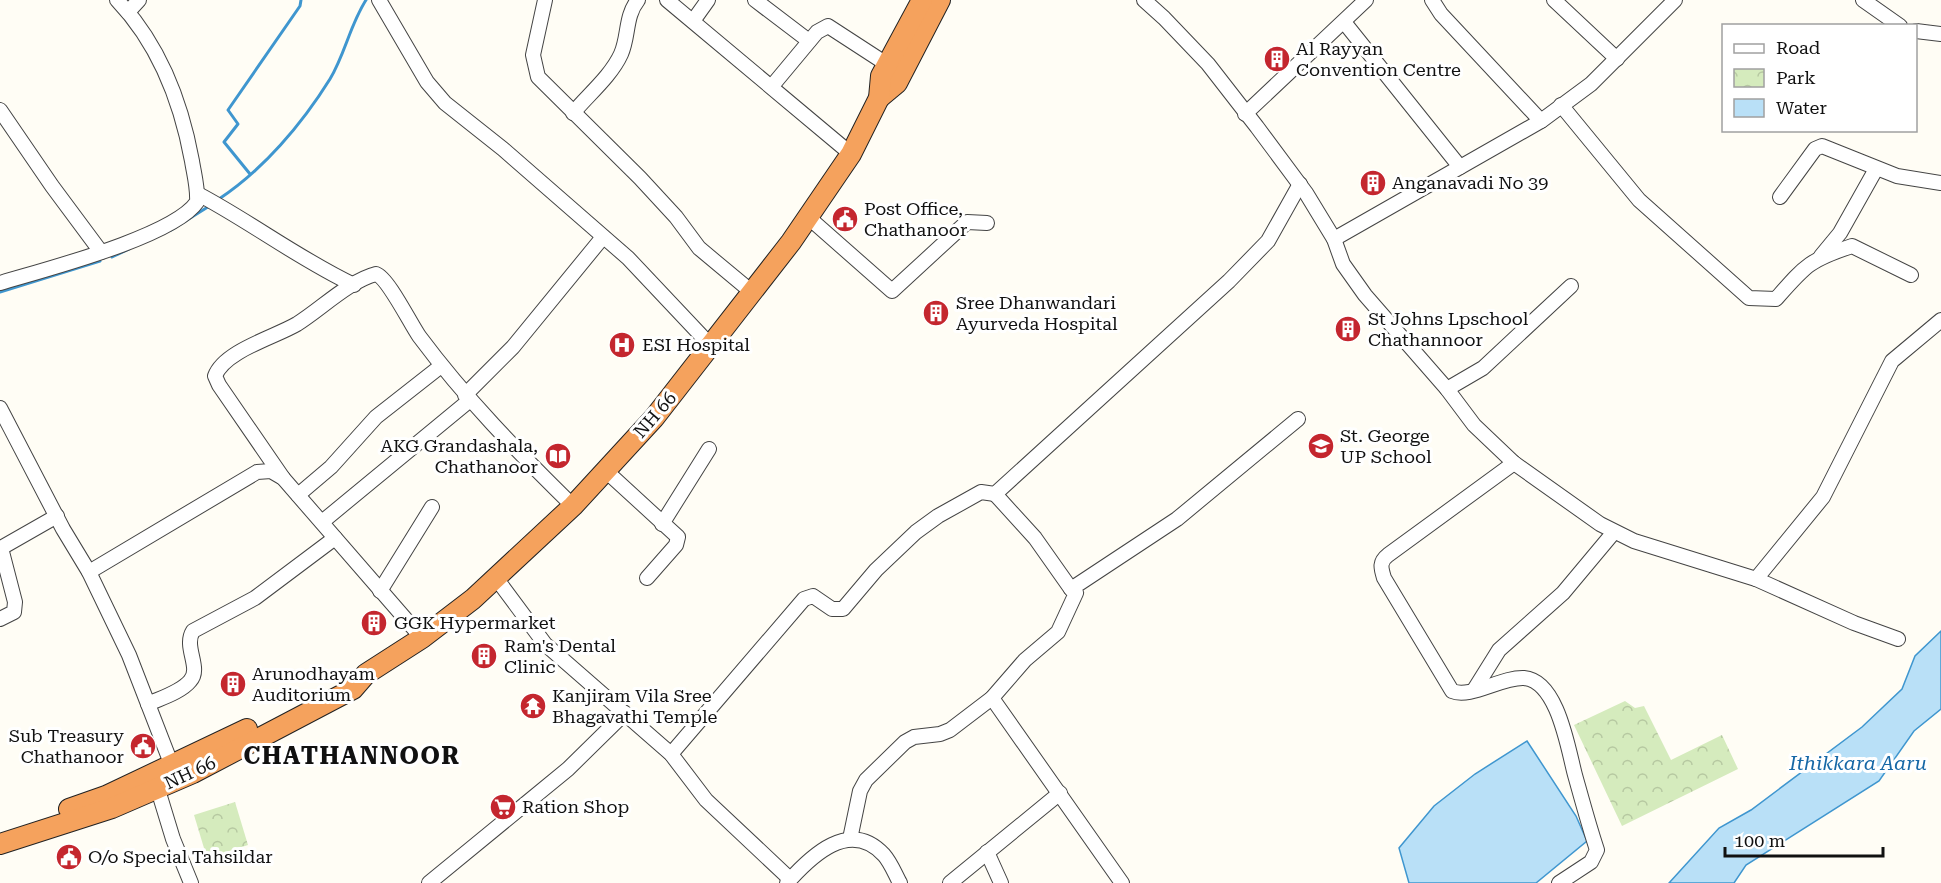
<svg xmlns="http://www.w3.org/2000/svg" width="1941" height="883" font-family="'Roboto Serif',serif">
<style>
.park{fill:url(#park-crowns)}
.water{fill:#b9e0f7;stroke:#3f96cf;stroke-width:1.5}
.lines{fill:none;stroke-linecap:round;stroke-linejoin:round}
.stream{stroke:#3f96cf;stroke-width:3}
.minor-casing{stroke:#444;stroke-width:16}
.highway-casing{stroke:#222;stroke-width:22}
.minor{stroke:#fff;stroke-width:14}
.highway{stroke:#f5a25d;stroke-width:20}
.labels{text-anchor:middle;stroke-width:6;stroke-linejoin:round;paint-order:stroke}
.poi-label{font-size:18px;fill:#111;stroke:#fff;text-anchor:start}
.street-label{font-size:18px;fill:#111;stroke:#fff}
.water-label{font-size:20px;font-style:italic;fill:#1768a6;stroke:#fff}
.district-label{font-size:24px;font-weight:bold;letter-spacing:1.5px;fill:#111;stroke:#fff}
</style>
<defs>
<pattern id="park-crowns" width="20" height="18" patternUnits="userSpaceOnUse" patternTransform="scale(1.5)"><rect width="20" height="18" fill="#d5ebbd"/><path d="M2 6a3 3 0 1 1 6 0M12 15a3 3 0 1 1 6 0" fill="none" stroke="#b6c8a1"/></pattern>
</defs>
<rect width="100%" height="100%" fill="#fffdf5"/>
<g class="park">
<path d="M 1625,701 L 1635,708 L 1644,706 L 1671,760 L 1722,735 L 1738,769 L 1622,826 L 1574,725 Z"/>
<path d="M 235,802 L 248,845 L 207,858 L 194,815 Z"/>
</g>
<g class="water">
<path d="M 1941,631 L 1941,709 L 1914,731 L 1879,781 L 1746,865 L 1734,883 L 1669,883 L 1719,828 L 1751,810 L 1862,727 L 1902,689 L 1915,656 Z"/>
<path d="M 1527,741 L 1576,816 L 1587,841 L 1536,883 L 1409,883 L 1399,848 L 1434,806 L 1475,774 Z"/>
</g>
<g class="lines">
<g class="stream">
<path d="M 250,174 L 224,142 L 238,124 L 228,110 L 300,6 L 301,0"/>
<path d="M 219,199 C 263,170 302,124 330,79 C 345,54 350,25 366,0"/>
<path d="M 171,230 L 211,205"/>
<path d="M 112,257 L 129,249"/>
<path d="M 0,292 L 100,261"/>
</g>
<defs>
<g id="minor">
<path d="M 379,0 L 427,82 L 445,103 L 503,149 L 628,258 L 712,347"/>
<path d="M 545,0 L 533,55 L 538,77 L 640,178 L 676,217 L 699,248 L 753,293"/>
<path d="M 667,0 L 851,154"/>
<path d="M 755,0 L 809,41"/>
<path d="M 1144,0 L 1164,18 L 1208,64 L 1257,127 L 1306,193 L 1334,239 L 1343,264 L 1365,295 L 1447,389 L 1474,425 L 1514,463 L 1600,524 L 1634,541 L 1756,579"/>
<path d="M 1432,0 L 1441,14 L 1541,121"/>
<path d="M 1554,0 L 1617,59"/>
<path d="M 1863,0 L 1900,26"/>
<path d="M 128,12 L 139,0"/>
<path d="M 693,21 L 708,0"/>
<path d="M 1344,22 L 1460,167"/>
<path d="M 1916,31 L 1941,34"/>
<path d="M 772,86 L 817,32 L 828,26 L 888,65"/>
<path d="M 1561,105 L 1639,200 L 1749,298 L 1776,299 C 1805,266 1809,260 1852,246 L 1911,275"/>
<path d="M 0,110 L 52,186 L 101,252"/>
<path d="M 573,113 C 588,95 611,76 621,54 C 629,36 625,16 638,0"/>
<path d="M 1245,114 L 1366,0"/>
<path d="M 198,194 C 251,222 299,259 354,285"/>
<path d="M 1780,197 L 1815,149 L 1822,146 L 1897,176 L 1941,183"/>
<path d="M 808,217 L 892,291 L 967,222 L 987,223"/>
<path d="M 1334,239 L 1541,121 L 1591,84 L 1675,0"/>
<path d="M 1821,256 L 1840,233 L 1876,169"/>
<path d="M 0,283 C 43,270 173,237 197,202 C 198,188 194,174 192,161 C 181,101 159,44 117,0"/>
<path d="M 1447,389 L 1483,368 L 1571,286"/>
<path d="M 465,395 L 513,347 L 603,237"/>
<path d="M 0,408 L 63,529 L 89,572 L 129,655 L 174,771"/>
<path d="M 1514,463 L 1388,555 C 1379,562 1381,568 1384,578 L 1452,691 C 1470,699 1501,677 1524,678 C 1558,681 1568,749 1575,775 C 1582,800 1589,826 1597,850 L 1591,862 L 1559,883"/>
<path d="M 606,471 L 678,537 L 676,545 L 647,578"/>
<path d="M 283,478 L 219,385 L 215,376 C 224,351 275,337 297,324 C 321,309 349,281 376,274 C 388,278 410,323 419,336 C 466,399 517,451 573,506"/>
<path d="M 995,494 L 1035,538 L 1071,589"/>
<path d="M 298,495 L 331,467 L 376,417 L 441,366"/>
<path d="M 322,522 L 470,400"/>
<path d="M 662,524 L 709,449"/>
<path d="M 89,572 L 257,472 L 271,471 L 283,478 L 422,638"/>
<path d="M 496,578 L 545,644 L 671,754 L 706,800 L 790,879"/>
<path d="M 380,591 L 432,507"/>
<path d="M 0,619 L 14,612 L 15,602 L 1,548 L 57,516"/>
<path d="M 1898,639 L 1854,623 L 1756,579 L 1823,497 L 1892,361 L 1941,320"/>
<path d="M 1474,690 L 1499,650 L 1563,593 L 1614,532"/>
<path d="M 992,698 L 1122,883"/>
<path d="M 148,704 C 161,698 181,692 190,681 C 202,668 183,647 193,631 L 255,598 L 335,538"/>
<path d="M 671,754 L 804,599 L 813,596 L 832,609 L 843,609 L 876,570 L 916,532 L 938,516 L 981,492 L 995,494 L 1229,281 L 1268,241 L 1300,184"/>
<path d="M 155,780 L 173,839 L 191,883"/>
<path d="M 850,839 L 860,791 L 866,780 L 905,742 L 914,737 L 940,734 L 950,730 L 992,698 L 1025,660 L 1058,632 L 1076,593 L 1071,589 L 1177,519 L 1298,419"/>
<path d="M 987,852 L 1001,883"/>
<path d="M 429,883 L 568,769 L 625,713"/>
<path d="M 787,883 C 811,856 850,818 884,855 C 891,863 895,874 900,883"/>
<path d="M 950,883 L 1060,793"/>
</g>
<g id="highway">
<path d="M 879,98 L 897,83 L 940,0"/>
<path d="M 69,809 L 106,796 L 247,729"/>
<path d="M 0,844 L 112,808 L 193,773 L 353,689 L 366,674 L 422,638 L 473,599 L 573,506 L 654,418 L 791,242 L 851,154 L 879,98 L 881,76 L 922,0"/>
</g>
</defs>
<use href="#minor" class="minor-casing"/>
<use href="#highway" class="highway-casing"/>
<use href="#minor" class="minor"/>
<use href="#highway" class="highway"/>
</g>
<defs>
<symbol id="building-disc" viewBox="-11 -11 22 22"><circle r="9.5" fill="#c4262e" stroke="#fff"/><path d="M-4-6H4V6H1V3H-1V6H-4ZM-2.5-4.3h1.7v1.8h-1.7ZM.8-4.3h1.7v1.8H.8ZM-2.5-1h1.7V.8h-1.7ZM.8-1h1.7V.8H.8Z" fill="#fff"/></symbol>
<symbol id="civic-disc" viewBox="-11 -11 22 22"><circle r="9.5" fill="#c4262e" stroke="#fff"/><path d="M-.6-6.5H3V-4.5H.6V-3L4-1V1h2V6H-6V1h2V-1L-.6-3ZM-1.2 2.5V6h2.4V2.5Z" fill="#fff"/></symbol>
<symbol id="hospital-disc" viewBox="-11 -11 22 22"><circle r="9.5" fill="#c4262e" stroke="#fff"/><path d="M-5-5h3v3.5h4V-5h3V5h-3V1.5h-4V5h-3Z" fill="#fff"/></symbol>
<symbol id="school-disc" viewBox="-11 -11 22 22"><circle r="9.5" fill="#c4262e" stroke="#fff"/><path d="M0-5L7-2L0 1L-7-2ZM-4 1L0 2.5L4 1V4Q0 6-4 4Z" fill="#fff"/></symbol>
<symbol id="library-disc" viewBox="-11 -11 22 22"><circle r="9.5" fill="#c4262e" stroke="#fff"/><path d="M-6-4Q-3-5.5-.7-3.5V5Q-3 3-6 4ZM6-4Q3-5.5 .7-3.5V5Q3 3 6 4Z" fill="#fff"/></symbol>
<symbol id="temple-disc" viewBox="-11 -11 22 22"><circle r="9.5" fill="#c4262e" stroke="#fff"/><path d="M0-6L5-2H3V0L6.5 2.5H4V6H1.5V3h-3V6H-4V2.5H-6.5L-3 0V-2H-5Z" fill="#fff"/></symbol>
<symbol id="supermarket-disc" viewBox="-11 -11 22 22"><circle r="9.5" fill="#c4262e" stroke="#fff"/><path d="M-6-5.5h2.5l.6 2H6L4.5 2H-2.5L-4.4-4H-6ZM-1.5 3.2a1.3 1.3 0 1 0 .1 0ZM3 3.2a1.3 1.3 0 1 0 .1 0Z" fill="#fff"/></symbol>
</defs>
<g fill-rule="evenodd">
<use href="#building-disc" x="1262" y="44" width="30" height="30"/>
<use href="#building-disc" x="1358" y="168" width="30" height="30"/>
<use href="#civic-disc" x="830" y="204" width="30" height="30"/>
<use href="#building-disc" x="921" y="298" width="30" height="30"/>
<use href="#building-disc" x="1333" y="314" width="30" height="30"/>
<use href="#hospital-disc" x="607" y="330" width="30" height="30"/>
<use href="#school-disc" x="1306" y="431" width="30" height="30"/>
<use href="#library-disc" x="543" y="441" width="30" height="30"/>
<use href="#building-disc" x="359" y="608" width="30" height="30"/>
<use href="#building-disc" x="469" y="641" width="30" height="30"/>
<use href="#building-disc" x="218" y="669" width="30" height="30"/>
<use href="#temple-disc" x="518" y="691" width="30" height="30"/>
<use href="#civic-disc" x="128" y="731" width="30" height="30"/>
<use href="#supermarket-disc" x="488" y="792" width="30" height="30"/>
<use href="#civic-disc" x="54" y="842" width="30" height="30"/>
</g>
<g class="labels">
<g class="poi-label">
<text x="1296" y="55">Al Rayyan<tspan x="1296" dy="21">Convention Centre</tspan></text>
<text x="1392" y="189">Anganavadi No 39</text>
<text x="864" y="215">Post Office,<tspan x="864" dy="21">Chathanoor</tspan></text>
<text x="956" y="309">Sree Dhanwandari<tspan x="956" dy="21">Ayurveda Hospital</tspan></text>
<text x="1368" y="325">St Johns Lpschool<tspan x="1368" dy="21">Chathannoor</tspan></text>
<text x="642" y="351">ESI Hospital</text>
<text x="1340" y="442">St. George<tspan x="1340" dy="21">UP School</tspan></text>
<text x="538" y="452" text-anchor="end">AKG Grandashala,<tspan x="538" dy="21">Chathanoor</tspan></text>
<text x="394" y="629">GGK Hypermarket</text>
<text x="504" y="652">Ram's Dental<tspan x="504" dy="21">Clinic</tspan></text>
<text x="252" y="680">Arunodhayam<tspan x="252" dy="21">Auditorium</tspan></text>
<text x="552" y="702">Kanjiram Vila Sree<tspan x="552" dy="21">Bhagavathi Temple</tspan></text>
<text x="124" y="742" text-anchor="end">Sub Treasury<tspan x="124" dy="21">Chathanoor</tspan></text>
<text x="522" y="813">Ration Shop</text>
<text x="88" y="863">O/o Special Tahsildar</text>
</g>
<g class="street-label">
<text transform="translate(655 415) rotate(-49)" y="6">NH 66</text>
<text transform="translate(190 773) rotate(-25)" y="6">NH 66</text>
</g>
<g class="water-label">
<text x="1858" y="770">Ithikkara Aaru</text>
</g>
<g class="district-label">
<text x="352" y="764">CHATHANNOOR</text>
</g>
</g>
<rect x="1722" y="24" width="195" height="108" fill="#ffffff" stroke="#a0a0a0" stroke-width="1.5"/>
<rect x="1734" y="44" width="30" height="9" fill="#ffffff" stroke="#a0a0a0" stroke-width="1.5"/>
<text x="1776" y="54" font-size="18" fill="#111111">Road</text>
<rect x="1734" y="69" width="30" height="18" fill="url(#park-crowns)" stroke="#a0a0a0" stroke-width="1.5"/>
<text x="1776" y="84" font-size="18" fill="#111111">Park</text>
<rect x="1734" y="99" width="30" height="18" fill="#b9e0f7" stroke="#a0a0a0" stroke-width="1.5"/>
<text x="1776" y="114" font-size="18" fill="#111111">Water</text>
<path d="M1725 847v9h158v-9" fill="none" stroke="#111111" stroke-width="3"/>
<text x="1734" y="847" font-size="18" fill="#111111" stroke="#ffffff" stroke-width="4.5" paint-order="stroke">100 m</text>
</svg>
